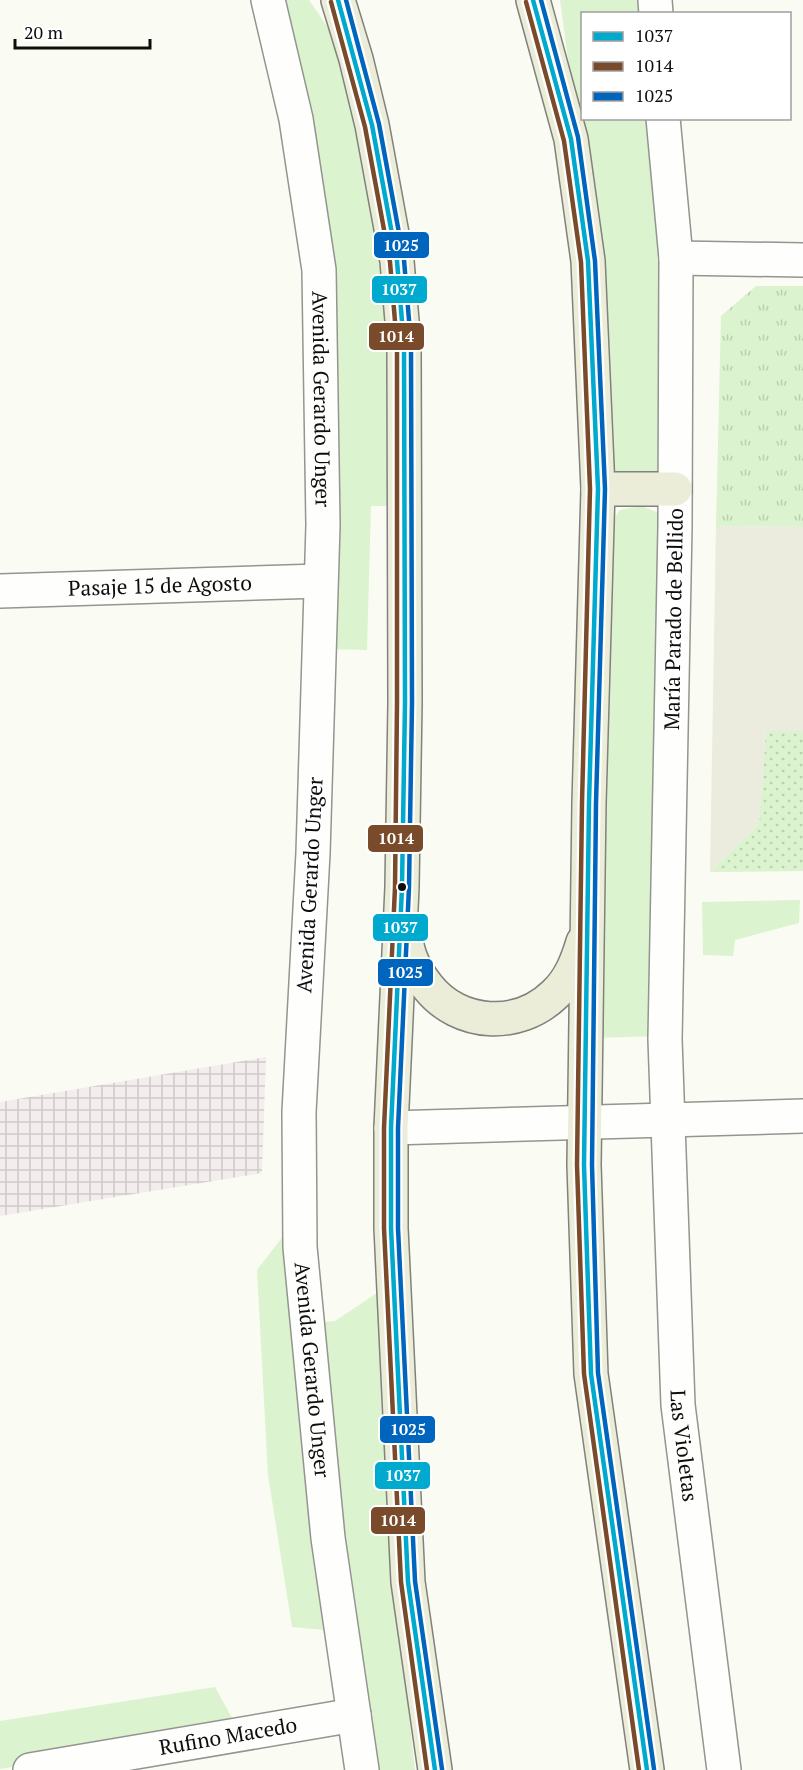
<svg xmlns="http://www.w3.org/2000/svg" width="803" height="1770" font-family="'PT Serif',serif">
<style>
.industrial{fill:url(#industrial-grid)}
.grass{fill:#dbf3cf}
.park{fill:url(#park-tufts)}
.garden{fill:url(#garden-dots)}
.plaza{fill:#ebecdd}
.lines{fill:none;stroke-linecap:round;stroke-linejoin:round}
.minor-casing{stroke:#949490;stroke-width:36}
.major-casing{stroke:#81817d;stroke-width:36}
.minor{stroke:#fefefd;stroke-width:33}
.major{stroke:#ecedd8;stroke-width:33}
.bus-1-casing{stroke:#fff;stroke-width:9}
.bus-2-casing{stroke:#fff;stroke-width:9}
.bus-3-casing{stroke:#fff;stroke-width:9}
.bus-1{stroke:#00a9ce;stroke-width:4.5}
.bus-2{stroke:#7a4b2a;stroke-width:4.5}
.bus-3{stroke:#0065bd;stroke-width:4.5}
.bus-dot{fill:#0d0d0d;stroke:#fff;stroke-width:2}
.labels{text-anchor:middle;stroke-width:6;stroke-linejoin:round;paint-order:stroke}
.street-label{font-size:21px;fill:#0d0d0d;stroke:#fff}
.line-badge{stroke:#fff;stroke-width:2}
.badge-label{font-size:16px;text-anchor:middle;font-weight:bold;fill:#fff}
</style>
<defs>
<pattern id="industrial-grid" width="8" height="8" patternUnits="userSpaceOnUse" patternTransform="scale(1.5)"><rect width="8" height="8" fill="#f3edee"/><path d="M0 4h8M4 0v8" fill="none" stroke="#cfcacb"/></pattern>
<pattern id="park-tufts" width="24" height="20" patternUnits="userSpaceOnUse" patternTransform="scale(1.5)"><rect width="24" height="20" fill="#dbf3cf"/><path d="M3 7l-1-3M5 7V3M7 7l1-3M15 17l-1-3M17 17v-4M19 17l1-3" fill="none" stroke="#bbcfb1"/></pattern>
<pattern id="garden-dots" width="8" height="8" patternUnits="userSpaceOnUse" patternTransform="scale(1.5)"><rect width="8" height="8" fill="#dbf3cf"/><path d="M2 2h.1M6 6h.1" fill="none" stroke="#bbcfb1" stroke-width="1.8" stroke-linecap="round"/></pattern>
</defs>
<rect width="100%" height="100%" fill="#fafbf2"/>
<path class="industrial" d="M 266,1057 L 262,1173 L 0,1216 L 0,1102 Z"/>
<g class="grass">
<path d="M 276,0 L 309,0 L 353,64 L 392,271 L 399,506 L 371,506 L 367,650 L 327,649 L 326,270 Z"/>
<path d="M 560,0 L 648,0 L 649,13 L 582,14 L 582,118 L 657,119 L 663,473 L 620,474 L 605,462 L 595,258 Z"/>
<path d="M 641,506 L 657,512 L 670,530 L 659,1036 L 594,1038 L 604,534 L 620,510 Z"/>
<path d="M 800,900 L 799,923 L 735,940 L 733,956 L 703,955 L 702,902 Z"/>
<path d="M 294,1222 L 336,1631 L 292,1627 L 268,1475 L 257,1270 Z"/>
<path d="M 380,1291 L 395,1589 L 415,1770 L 378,1770 L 312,1323 L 335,1321 Z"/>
<path d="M 215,1687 L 238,1729 L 0,1769 L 0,1721 Z"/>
</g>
<path class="park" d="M 756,286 L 803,286 L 803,527 L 716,526 L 721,316 Z"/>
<path class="garden" d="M 766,731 L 803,731 L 803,871 L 710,872 L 759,824 Z"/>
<path class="plaza" d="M 716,526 L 803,527 L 803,731 L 766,731 L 759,824 L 710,872 Z"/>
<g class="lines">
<defs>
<g id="minor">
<path id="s1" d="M 268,0 L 296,119 L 319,270 L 323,525 L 313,853 L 299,1112 L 300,1247 L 328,1538 L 362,1770"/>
<path d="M 655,0 L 656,14"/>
<path id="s2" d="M 663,118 L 676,258 L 675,526 L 665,1039 L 678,1405 L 724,1770"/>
<path d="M 676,258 L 803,260"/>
<path id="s3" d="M 0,591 L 320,581"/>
<path d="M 391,1128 L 803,1116"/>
<path id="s4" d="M 30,1770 L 354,1715"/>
</g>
<g id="major">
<path d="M 338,0 L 356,59 L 372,125 L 397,261 L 404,345 L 405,703 L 402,887 L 391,1128 L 391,1228 L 408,1582 L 435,1770"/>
<path d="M 533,0 L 571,139 L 588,261 L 598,489 L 589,803 L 584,1165 L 591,1374 L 647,1770"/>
<path d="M 598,489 L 675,489"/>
<path d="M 406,937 C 407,956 416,972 428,987 C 459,1026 518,1030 555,994 C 570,980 577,962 583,942"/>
</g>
</defs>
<use href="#minor" class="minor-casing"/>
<use href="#major" class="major-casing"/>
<use href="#minor" class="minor"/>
<use href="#major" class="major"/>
<defs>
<g id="bus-1">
<path d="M 338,0 L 372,125 L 397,261 L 404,345 L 405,703 L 402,887 L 391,1128 L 391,1228 L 408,1582 L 435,1770"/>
<path d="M 533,0 L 571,139 L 588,261 L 598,489 L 589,803 L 584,1165 L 591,1374 L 647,1770"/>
</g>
<g id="bus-2">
<path d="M 331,2 L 365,127 L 390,262 L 397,345 L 397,703 L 395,887 L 384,1128 L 384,1228 L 401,1582 L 427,1770"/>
<path d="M 526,2 L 564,141 L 581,262 L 590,489 L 582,803 L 577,1165 L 584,1374 L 639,1770"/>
</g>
<g id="bus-3">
<path d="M 346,0 L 379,124 L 404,260 L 411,344 L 412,703 L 409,887 L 398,1128 L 398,1228 L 415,1581 L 442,1769"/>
<path d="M 541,0 L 578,137 L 595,261 L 605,489 L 596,803 L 592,1165 L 598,1373 L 654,1769"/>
</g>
</defs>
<use href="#bus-1" class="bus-1-casing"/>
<use href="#bus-2" class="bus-2-casing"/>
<use href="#bus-3" class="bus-3-casing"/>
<use href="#bus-1" class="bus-1"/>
<use href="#bus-2" class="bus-2"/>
<use href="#bus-3" class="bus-3"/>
</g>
<circle class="bus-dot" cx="402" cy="887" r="5"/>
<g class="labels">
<g class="street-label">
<text dy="7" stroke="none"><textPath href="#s1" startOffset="404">Avenida Gerardo Unger</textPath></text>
<text dy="7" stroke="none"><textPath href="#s3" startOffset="160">Pasaje 15 de Agosto</textPath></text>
<text transform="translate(674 619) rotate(-89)" y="7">María Parado de Bellido</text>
<text transform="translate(310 885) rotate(-87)" y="7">Avenida Gerardo Unger</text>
<text dy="7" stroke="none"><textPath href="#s1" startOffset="1376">Avenida Gerardo Unger</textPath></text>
<text dy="7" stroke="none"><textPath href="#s2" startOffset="1329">Las Violetas</textPath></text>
<text dy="7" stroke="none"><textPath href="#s4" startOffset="201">Rufino Macedo</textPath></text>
</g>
</g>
<g class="line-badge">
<rect x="373" y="231" width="57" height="28" rx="6" fill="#0065bd"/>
<rect x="371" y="275" width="57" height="29" rx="6" fill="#00a9ce"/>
<rect x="368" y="322" width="57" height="29" rx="6" fill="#7a4b2a"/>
<rect x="367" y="824" width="57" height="29" rx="6" fill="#7a4b2a"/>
<rect x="372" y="913" width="57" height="29" rx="6" fill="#00a9ce"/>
<rect x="377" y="958" width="57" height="29" rx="6" fill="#0065bd"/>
<rect x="379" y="1415" width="57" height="29" rx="6" fill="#0065bd"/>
<rect x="374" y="1461" width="57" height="29" rx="6" fill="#00a9ce"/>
<rect x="370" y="1506" width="56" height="29" rx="6" fill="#7a4b2a"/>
</g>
<g class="badge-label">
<text x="401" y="251">1025</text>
<text x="399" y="295">1037</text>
<text x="396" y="342">1014</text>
<text x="396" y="844">1014</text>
<text x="400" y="933">1037</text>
<text x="405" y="978">1025</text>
<text x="408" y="1435">1025</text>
<text x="403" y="1481">1037</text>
<text x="398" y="1526">1014</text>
</g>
<rect x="581" y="12" width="210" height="108" fill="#ffffff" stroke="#9e9e9e" stroke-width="1.5"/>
<rect x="593" y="32" width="30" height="9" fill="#00a9ce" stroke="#9e9e9e" stroke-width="1.5"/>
<text x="635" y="42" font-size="18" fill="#0d0d0d">1037</text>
<rect x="593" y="62" width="30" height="9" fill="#7a4b2a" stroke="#9e9e9e" stroke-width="1.5"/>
<text x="635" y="72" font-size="18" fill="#0d0d0d">1014</text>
<rect x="593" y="92" width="30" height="9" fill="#0065bd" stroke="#9e9e9e" stroke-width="1.5"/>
<text x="635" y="102" font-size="18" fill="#0d0d0d">1025</text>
<path d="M15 39v9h135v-9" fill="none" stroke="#0d0d0d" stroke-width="3"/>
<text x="24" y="39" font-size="18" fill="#0d0d0d" stroke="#ffffff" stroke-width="4.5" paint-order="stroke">20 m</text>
</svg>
